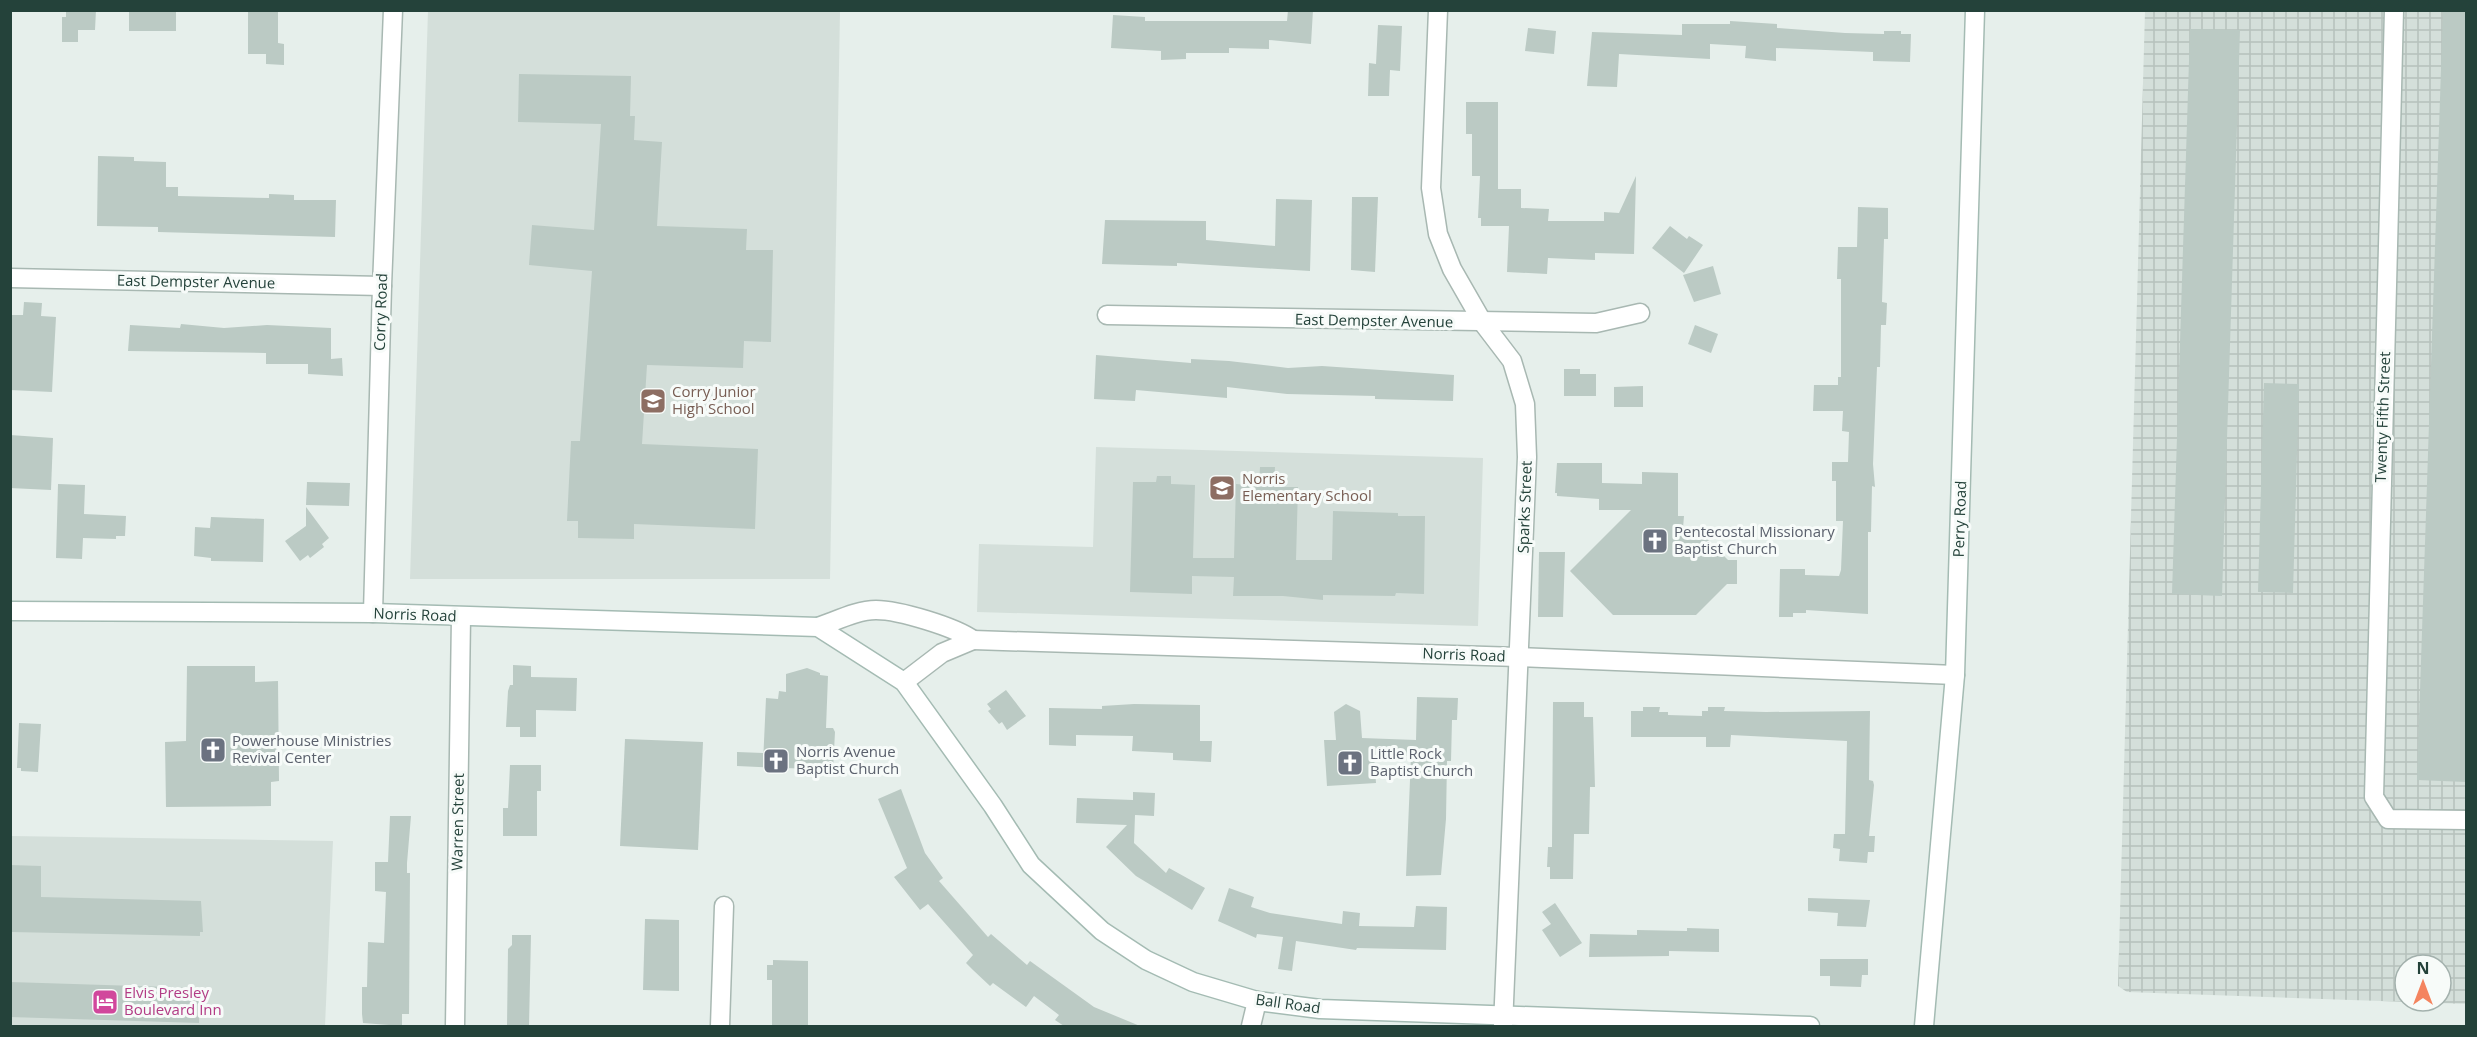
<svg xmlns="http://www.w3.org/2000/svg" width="2477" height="1037" font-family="'Open Sans',sans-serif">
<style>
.built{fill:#d4dfda}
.industrial{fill:url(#industrial-grid);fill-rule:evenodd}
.building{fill:#bbcac4}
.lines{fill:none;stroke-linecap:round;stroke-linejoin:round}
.street-casing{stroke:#a8b8b2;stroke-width:21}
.secondary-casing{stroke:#a4bbb3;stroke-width:21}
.street{stroke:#fff;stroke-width:18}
.secondary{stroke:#fff;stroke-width:18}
.labels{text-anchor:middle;stroke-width:6;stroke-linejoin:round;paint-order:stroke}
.street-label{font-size:15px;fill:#24423a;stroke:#f7fbf9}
.education-label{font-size:15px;fill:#785e54;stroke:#f7fbf9;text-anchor:start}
.worship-label{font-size:15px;fill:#5b616d;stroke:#f7fbf9;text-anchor:start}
.hotel-label{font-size:15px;fill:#b23c85;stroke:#f7fbf9;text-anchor:start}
</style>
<defs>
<pattern id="industrial-grid" width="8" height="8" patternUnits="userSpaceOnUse" patternTransform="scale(1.5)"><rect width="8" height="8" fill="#d4dfda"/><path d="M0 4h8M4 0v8" fill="none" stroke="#b6c1bc"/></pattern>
</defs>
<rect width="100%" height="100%" fill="#e6efeb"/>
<g class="built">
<path d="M 428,11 L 840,11 L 830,579 L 410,579 Z"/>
<path d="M 1096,447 L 1483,458 L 1478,626 L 977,612 L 979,544 L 1093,547 Z"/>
<path d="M 11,836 L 333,841 L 325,1026 L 11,1026 Z"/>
</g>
<path class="industrial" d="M 2145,11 L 2466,11 L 2466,1004 L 2127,992 L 2118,986 ZM 2405,965 L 2441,965 L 2441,1001 L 2405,1001 Z"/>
<g class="building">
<path d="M 66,10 L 96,10 L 95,30 L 78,30 L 78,42 L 62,42 L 62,17 L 66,17 Z"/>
<rect x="129" y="10" width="47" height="21"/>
<path d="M 248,10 L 278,10 L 278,43 L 284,44 L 284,65 L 266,64 L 266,54 L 248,54 Z"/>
<path d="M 1288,10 L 1313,10 L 1311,44 L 1269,40 L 1269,49 L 1229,48 L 1229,53 L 1186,53 L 1186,59 L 1161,60 L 1161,51 L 1111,48 L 1113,15 L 1145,17 L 1145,21 L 1287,21 Z"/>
<path d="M 2443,10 L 2466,10 L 2466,782 L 2417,780 Z"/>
<path d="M 1730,21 L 1777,24 L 1777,28 L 1845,33 L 1884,34 L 1884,31 L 1901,31 L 1901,34 L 1911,34 L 1910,62 L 1873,61 L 1873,52 L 1776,48 L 1776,61 L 1745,58 L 1746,46 L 1710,44 L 1710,59 L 1619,54 L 1617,87 L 1587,86 L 1592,32 L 1682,35 L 1682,24 L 1730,24 Z"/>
<path d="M 1378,25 L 1402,26 L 1400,71 L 1390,70 L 1389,96 L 1368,96 L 1369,63 L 1376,64 Z"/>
<path d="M 1528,28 L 1556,31 L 1554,54 L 1525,51 Z"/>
<path d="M 2190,29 L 2240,30 L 2222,596 L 2172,594 Z"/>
<path d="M 519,74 L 631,76 L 630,116 L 635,116 L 634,140 L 662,142 L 657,226 L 747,229 L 746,250 L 773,250 L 771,342 L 744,341 L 743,368 L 647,365 L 642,444 L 758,449 L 755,529 L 634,524 L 634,539 L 578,538 L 578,521 L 567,521 L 571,441 L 580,441 L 592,271 L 529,265 L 532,225 L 594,230 L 601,124 L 518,122 Z"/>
<path d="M 1466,102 L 1498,102 L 1498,189 L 1521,189 L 1521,208 L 1549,209 L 1548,221 L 1604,221 L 1604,212 L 1619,213 L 1636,176 L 1634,254 L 1595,253 L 1595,260 L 1548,258 L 1547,274 L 1507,272 L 1509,226 L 1481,226 L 1481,218 L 1478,218 L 1480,176 L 1472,176 L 1472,134 L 1466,134 Z"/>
<path d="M 98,156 L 134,157 L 134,161 L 166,162 L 166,187 L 178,187 L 178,196 L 269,198 L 269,194 L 294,195 L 294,200 L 336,200 L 335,237 L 158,232 L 158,227 L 97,226 Z"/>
<path d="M 1352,197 L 1378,197 L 1375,272 L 1351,270 Z"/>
<path d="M 1276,199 L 1312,200 L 1310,271 L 1177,263 L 1177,266 L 1102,264 L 1105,220 L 1206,221 L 1206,240 L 1275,246 Z"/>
<path d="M 1858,207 L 1888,208 L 1888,239 L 1884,239 L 1882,302 L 1887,303 L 1886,325 L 1881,325 L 1880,367 L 1877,367 L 1873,464 L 1875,487 L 1872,486 L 1871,532 L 1868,532 L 1868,614 L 1806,610 L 1806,613 L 1793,613 L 1793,617 L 1779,617 L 1780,569 L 1805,569 L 1805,575 L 1839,576 L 1841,570 L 1843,521 L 1836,521 L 1836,481 L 1832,481 L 1832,462 L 1848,462 L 1849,432 L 1842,431 L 1843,411 L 1813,411 L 1814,385 L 1838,385 L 1838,377 L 1841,377 L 1841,279 L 1837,279 L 1838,247 L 1857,247 Z"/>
<path d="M 1670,226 L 1687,239 L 1689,236 L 1703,245 L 1684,273 L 1652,248 Z"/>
<path d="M 1713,266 L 1721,294 L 1694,302 L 1683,275 Z"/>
<path d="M 24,302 L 42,303 L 41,316 L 56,317 L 52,392 L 10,390 L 10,315 L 23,315 Z"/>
<path d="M 181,324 L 224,328 L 267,325 L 331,328 L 331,359 L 342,358 L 343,376 L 308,374 L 308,364 L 266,364 L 266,353 L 128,351 L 130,325 L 180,328 Z"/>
<path d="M 1695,325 L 1718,334 L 1711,353 L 1688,344 Z"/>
<path d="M 1096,355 L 1191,363 L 1191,359 L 1229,361 L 1288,368 L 1322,366 L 1454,375 L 1453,401 L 1375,399 L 1375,396 L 1287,394 L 1227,387 L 1227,398 L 1136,390 L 1135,401 L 1094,399 Z"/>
<path d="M 1564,369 L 1580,369 L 1580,374 L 1596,374 L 1596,396 L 1564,396 Z"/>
<path d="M 2264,383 L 2299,384 L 2293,593 L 2258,592 Z"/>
<path d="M 1643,386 L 1643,407 L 1614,407 L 1614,387 Z"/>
<path d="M 10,435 L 53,438 L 51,490 L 10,488 Z"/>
<path d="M 1557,463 L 1602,463 L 1602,483 L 1642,484 L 1642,472 L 1678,473 L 1678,516 L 1684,516 L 1683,528 L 1696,528 L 1728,560 L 1737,560 L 1737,584 L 1727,584 L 1696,615 L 1613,615 L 1570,571 L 1631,510 L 1599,510 L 1599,499 L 1557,496 L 1557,493 L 1555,493 Z"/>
<path d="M 1260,467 L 1275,467 L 1274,487 L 1298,487 L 1296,560 L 1332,560 L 1333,511 L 1398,513 L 1398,516 L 1425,516 L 1424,594 L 1396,593 L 1395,596 L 1323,595 L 1323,600 L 1283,596 L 1233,596 L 1234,577 L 1192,576 L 1192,594 L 1130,592 L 1133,482 L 1156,482 L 1157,476 L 1171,476 L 1171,484 L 1195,485 L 1193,558 L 1234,558 L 1236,484 L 1259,486 Z"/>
<path d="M 307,482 L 350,483 L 349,506 L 306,505 Z"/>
<path d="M 58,484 L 85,485 L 84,514 L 126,516 L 125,536 L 116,536 L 116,539 L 83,538 L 82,559 L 56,558 Z"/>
<path d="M 306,507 L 329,538 L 322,544 L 324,547 L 310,558 L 308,555 L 300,561 L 285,541 L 306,526 Z"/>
<path d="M 211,517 L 264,519 L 263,562 L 211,561 L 211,558 L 194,556 L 195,527 L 210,528 Z"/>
<path d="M 1539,552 L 1565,552 L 1563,617 L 1538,617 Z"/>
<path d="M 513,665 L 531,666 L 531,677 L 577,678 L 576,711 L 536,710 L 536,737 L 520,737 L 520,727 L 506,727 L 508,691 L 510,685 L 513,685 Z"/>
<path d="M 187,666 L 255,666 L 255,682 L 278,681 L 279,781 L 271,782 L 271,806 L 166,807 L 165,742 L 186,741 Z"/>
<path d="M 807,668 L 820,673 L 820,675 L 828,676 L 826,728 L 833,728 L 835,732 L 833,770 L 737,766 L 737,752 L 763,753 L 763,763 L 766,698 L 778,699 L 779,691 L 786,692 L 786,674 Z"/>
<path d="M 1006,690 L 1026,716 L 1007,730 L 1002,722 L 999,724 L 988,711 L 991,709 L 987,704 Z"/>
<path d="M 1417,697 L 1458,698 L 1457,720 L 1452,720 L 1451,761 L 1447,761 L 1446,819 L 1441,875 L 1406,876 L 1411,756 L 1374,755 L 1376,783 L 1327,786 L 1324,740 L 1336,740 L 1334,712 L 1346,704 L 1360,711 L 1362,738 L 1416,740 Z"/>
<path d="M 1553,702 L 1584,702 L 1584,717 L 1593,717 L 1595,787 L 1590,787 L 1589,834 L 1574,834 L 1573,879 L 1550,879 L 1550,867 L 1547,867 L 1548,847 L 1552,847 Z"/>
<path d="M 1134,704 L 1200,705 L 1200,741 L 1212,741 L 1211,762 L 1173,760 L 1173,753 L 1132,751 L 1133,736 L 1076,735 L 1076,746 L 1049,745 L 1049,708 L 1102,709 L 1102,706 Z"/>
<path d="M 1643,707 L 1660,707 L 1659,712 L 1668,712 L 1668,715 L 1702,716 L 1702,711 L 1708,711 L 1708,707 L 1725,707 L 1724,711 L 1766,712 L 1870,711 L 1869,780 L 1873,781 L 1874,785 L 1869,836 L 1875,836 L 1874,852 L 1868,852 L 1867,863 L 1839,861 L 1840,849 L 1833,848 L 1834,834 L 1845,834 L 1847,741 L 1731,735 L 1730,747 L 1706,747 L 1706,737 L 1631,737 L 1631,711 L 1643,711 Z"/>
<path d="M 19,723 L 41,724 L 38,772 L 21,771 L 21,768 L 17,768 Z"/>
<path d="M 625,739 L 703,742 L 698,850 L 620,846 Z"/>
<path d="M 510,765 L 541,765 L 541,791 L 537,791 L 537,836 L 503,836 L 503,808 L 508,808 Z"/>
<path d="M 901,789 L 925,853 L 943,878 L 939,881 L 988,937 L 991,934 L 1027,965 L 1030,961 L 1094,1007 L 1140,1026 L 1064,1026 L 1055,1020 L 1059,1015 L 1034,996 L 1026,1007 L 993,983 L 990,986 L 973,970 L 966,963 L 973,955 L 928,904 L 920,910 L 894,877 L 907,868 L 878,799 Z"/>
<path d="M 1133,792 L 1155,793 L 1154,816 L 1135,815 L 1134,843 L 1166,873 L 1169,868 L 1205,888 L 1192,910 L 1136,876 L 1106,847 L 1127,825 L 1076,823 L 1077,798 L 1133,800 Z"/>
<path d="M 390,816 L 411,816 L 407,863 L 407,873 L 410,873 L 409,1014 L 402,1014 L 402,1026 L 363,1023 L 362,1014 L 362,987 L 367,987 L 368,942 L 384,943 L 386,892 L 375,891 L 375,862 L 388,862 Z"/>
<path d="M 10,865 L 41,866 L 41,897 L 201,901 L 203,932 L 200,932 L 200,936 L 11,932 Z"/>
<path d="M 1229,888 L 1254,897 L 1251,907 L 1270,913 L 1342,924 L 1343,911 L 1360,913 L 1359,926 L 1414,927 L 1416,906 L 1447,907 L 1446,950 L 1357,948 L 1356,950 L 1296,941 L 1292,971 L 1278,969 L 1283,937 L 1257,934 L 1256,938 L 1218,921 Z"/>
<path d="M 1808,898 L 1870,900 L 1866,927 L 1837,926 L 1838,913 L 1808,911 Z"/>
<path d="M 1555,903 L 1582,943 L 1560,957 L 1542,930 L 1551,924 L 1542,912 Z"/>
<path d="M 645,919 L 679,920 L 679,991 L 643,990 Z"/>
<path d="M 1687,928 L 1719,929 L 1719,952 L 1669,951 L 1669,956 L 1589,957 L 1590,934 L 1637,935 L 1637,930 L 1687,931 Z"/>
<path d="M 512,935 L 531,935 L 529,1026 L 507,1026 L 508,949 L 512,945 Z"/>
<path d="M 1820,959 L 1868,959 L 1868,975 L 1862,975 L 1861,987 L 1830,986 L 1830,976 L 1820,976 Z"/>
<path d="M 773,960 L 808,961 L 808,1026 L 772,1026 L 772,980 L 767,980 L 767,965 L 773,965 Z"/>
<path d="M 10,982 L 200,988 L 199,1023 L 10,1017 Z"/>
</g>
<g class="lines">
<defs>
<g id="street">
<path d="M 1438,10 L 1431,188 L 1438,234 L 1452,269 L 1483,323 L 1512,361 L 1525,404 L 1527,457 L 1503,1026"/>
<path d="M 2394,10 L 2374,797 L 2388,819 L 2466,820"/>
<path d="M 10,278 L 382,286"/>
<path d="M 1107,315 L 1596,323 L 1640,313"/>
<path d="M 373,613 L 382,286 L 393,10"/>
<path d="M 818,627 C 836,621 857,610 876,610 C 899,610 955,627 973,640 L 942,653 L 904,682"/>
<path d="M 973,640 L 1518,657 L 1955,675"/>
<path d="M 455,1026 L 461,617"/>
<path d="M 720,1026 L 724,906"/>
<path d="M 1251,1026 L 1257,1001"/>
</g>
<g id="secondary">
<path d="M 10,611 L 373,613 L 818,627 L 904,682 L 993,806 L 1031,865 L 1102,931 L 1146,960 L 1193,982 L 1257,1001 L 1320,1009 L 1810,1026"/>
<path d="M 1924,1026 L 1955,675 L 1975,10"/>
</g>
</defs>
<use href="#street" class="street-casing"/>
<use href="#secondary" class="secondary-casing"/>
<use href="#street" class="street"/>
<use href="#secondary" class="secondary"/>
</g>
<defs>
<symbol id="school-square" viewBox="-11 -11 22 22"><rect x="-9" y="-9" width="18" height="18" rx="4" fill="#8d6e63" stroke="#f7fbf9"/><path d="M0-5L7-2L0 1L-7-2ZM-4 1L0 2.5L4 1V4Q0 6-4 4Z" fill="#fff"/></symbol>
<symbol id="church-square" viewBox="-11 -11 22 22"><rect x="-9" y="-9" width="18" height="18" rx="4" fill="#6b7280" stroke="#f7fbf9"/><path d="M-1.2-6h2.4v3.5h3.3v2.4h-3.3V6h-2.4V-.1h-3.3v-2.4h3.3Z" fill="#fff"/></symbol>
<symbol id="hotel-square" viewBox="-11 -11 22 22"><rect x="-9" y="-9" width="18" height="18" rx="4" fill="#d1479c" stroke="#f7fbf9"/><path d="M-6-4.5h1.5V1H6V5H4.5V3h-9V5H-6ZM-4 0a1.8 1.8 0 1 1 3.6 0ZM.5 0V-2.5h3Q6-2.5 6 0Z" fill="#fff"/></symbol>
</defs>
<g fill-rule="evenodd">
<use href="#school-square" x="638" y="386" width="30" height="30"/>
<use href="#school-square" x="1207" y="473" width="30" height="30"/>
<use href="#church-square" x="1640" y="526" width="30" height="30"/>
<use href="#church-square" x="198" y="735" width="30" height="30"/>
<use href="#church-square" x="761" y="746" width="30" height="30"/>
<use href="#church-square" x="1335" y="748" width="30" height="30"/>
<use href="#hotel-square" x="90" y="987" width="30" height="30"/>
</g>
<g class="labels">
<g class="street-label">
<text transform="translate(196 282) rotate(1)" y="5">East Dempster Avenue</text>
<text transform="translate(381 312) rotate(-88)" y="5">Corry Road</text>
<text transform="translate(1374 321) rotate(1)" y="5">East Dempster Avenue</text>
<text transform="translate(2383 417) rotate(-88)" y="5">Twenty Fifth Street</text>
<text transform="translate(1525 507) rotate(-88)" y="5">Sparks Street</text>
<text transform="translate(1960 519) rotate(-88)" y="5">Perry Road</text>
<text transform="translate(415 615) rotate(2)" y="5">Norris Road</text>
<text transform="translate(1464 655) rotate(2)" y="5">Norris Road</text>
<text transform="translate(458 822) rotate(-89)" y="5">Warren Street</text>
<text transform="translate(1288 1004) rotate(8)" y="5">Ball Road</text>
</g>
<g class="education-label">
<text x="672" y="397">Corry Junior<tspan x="672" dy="17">High School</tspan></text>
<text x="1242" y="484">Norris<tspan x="1242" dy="17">Elementary School</tspan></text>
</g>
<g class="worship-label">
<text x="1674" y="537">Pentecostal Missionary<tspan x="1674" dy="17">Baptist Church</tspan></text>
<text x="232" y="746">Powerhouse Ministries<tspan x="232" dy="17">Revival Center</tspan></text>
<text x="796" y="757">Norris Avenue<tspan x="796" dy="17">Baptist Church</tspan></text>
<text x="1370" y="759">Little Rock<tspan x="1370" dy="17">Baptist Church</tspan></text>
</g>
<g class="hotel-label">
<text x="124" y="998">Elvis Presley<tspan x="124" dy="17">Boulevard Inn</tspan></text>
</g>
</g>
<rect width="2477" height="1037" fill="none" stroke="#24423a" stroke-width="24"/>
<g transform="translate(2423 983)"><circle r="28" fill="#f7fbf9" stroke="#a3b1ad" stroke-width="1.5"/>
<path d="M0-4.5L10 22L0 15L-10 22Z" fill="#f4845f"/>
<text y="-9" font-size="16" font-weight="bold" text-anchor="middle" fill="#24423a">N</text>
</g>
</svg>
